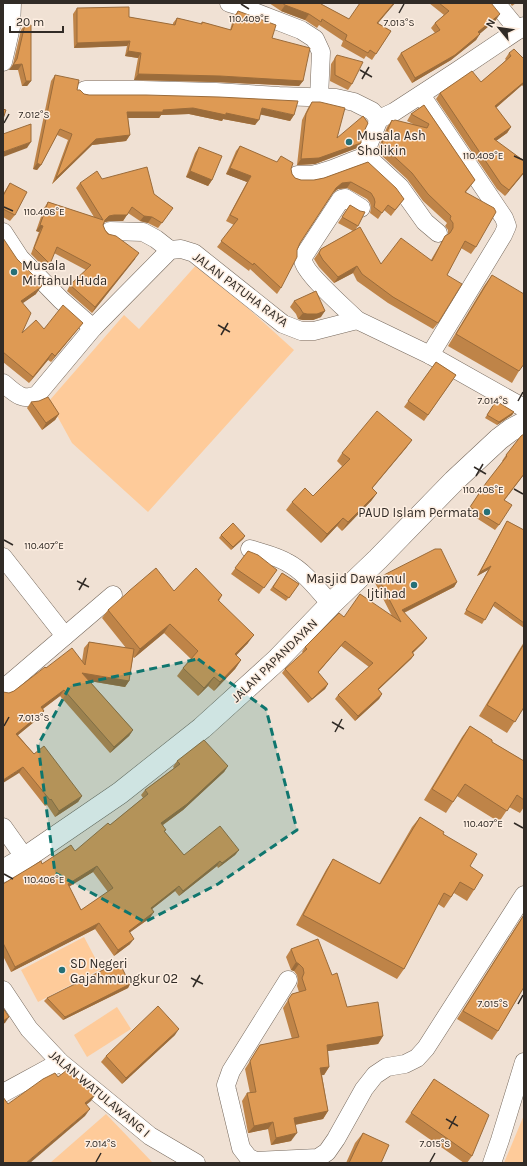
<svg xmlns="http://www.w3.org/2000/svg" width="527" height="1166" font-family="Karla,sans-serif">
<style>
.green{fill:#fecb9a}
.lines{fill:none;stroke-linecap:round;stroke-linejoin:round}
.minor-casing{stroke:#76695d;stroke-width:19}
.secondary-casing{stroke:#76695d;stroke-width:23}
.minor{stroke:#fff;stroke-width:18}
.secondary{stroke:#fff;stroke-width:22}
.wall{fill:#bf8448;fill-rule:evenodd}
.shaded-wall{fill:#9b6c3b}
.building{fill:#de9a54;stroke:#9b6c3b;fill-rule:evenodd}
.marked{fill:#0f766e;fill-opacity:0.2;stroke:#0f766e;stroke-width:3;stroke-dasharray:8 5;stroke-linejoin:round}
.ticks{fill:none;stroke:#312b26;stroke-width:1.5}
.poi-dot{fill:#257077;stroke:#fdeee1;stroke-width:1.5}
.labels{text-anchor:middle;stroke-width:3;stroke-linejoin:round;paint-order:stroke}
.poi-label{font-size:13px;fill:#312b26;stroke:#fdeee1;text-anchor:start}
.street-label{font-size:13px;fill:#312b26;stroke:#fdeee1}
.ticks-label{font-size:10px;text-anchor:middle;fill:#312b26;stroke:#fdeee1;stroke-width:3;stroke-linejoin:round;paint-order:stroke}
</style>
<rect width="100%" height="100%" fill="#f0e1d4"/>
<g class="green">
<path d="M 198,263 L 294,350 L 148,512 L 72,443 L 49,401 L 124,315 L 139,329 Z"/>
<path d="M 84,937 L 101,969 L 38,1002 L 21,970 Z"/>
<path d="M 117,1007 L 131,1029 L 87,1057 L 74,1035 Z"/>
<path d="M 106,1114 L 153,1163 L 50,1163 Z"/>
<path d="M 524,1115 L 524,1163 L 504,1163 Z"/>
</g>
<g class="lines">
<defs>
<g id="minor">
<path d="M 229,3 L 239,6 L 301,30 L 315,39 L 321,52 L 319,98"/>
<path d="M 496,3 L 518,30"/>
<path d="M 3,62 L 11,27 L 12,3"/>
<path d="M 85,90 L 142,90 L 216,92 L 279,96 L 336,98 L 354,102 L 372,111 L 379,119 L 394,112 L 457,71 L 524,26"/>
<path d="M 421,95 L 504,218 L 507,226 L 503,235 L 430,355"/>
<path d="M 379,119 L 367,148 L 368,156 L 373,162 L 400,187 L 425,222 L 438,233"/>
<path d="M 297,175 C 301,175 305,175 310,175 C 328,173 349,161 368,156"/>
<path d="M 110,231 L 143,232 L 156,239 L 170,250"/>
<path d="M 3,232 L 20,258 L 61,300 L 93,328"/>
<path d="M 357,320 C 347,310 304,273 303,260 C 303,258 304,256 305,254 L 341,199 L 345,198 L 361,208"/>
<path d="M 3,383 C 14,392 22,402 37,395 L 93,328 L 170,250 L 181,249 L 194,253 L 283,324 L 301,331 L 314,331 L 357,320 L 430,355 L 524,408"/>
<path d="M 250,549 C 262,553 277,556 288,563 C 305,572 318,590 331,604"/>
<path d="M 3,557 L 65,636"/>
<path d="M 3,689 L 113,595"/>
<path d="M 3,827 L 25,858"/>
<path d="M 288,980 L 231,1071 L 226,1085 L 227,1090 L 241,1148 L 248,1157 L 255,1161 L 318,1158 L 327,1152 L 336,1139 L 364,1089 L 375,1075 L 387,1067 L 405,1064 L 417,1058 L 426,1048 L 524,895"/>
<path d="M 3,990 L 29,1029 L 60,1062 L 150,1136 L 196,1163"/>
<path d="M 3,1093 L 60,1062"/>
<path d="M 492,1163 L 500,1140 L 524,1062"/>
</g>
<path id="secondary" d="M 3,871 L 25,858 L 120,793 L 202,728 L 277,660 L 331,604 L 378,559 L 454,481 L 499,439 L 511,430 L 524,423"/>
</defs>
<use href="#minor" class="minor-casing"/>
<use href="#secondary" class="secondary-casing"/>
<use href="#minor" class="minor"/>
<use href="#secondary" class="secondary"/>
</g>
<g class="wall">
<path d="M 269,3 L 322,3 L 321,4 L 349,19 L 395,3 L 378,23 L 391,31 L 372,60 L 366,56 L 364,59 L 341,46 L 343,41 L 319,25 L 317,28 L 305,20 L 281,11 Z"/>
<path d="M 429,3 L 491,3 L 496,20 L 480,33 L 476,40 L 451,60 L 412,83 L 397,59 L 401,53 L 435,33 L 431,28 L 435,23 L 444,15 Z"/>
<path d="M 510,3 L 516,3 L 512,6 Z"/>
<path d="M 77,8 L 129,17 L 173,25 L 173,23 L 177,18 L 201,24 L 202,22 L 230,30 L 234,16 L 238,11 L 272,38 L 303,81 L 299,86 L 216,82 L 134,80 L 138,58 L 125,56 L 127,46 L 74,48 L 73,14 Z"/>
<path d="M 25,24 L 31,81 L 27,86 L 22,86 L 18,70 L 9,70 L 13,64 L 21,30 Z"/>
<path d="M 509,53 L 524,59 L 524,88 L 522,85 L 496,108 L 511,127 L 507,133 L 496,141 L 524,161 L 524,173 L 505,196 L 497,189 L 436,99 L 440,93 L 481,82 L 502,64 L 506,60 L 505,59 Z"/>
<path d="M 337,55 L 352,84 L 348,90 L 330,81 L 331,64 Z"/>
<path d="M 55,75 L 77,90 L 84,94 L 89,95 L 294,115 L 290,121 L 260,114 L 255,125 L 223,119 L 222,121 L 189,114 L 161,115 L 159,118 L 128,118 L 130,135 L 126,141 L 92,145 L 52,184 L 68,140 L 57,135 L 41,165 L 37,170 L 33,169 L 51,81 Z"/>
<path d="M 312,102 L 337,138 L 361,138 L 361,143 L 357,148 L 315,164 L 297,165 L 302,120 L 308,108 Z"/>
<path d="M 424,105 L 475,180 L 470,187 L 466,192 L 476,247 L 471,254 L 461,248 L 447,275 L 438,323 L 433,329 L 388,303 L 357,281 L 353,273 L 334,283 L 319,267 L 314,259 L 321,249 L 353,231 L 338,223 L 350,205 L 358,226 L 355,230 L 381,264 L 431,260 L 441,243 L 445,236 L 448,234 L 448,230 L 445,226 L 447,223 L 423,201 L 407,179 L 381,155 L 378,149 L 387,127 L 392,120 L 393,121 L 413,124 L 407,121 L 411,114 Z"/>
<path d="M 240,146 L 291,169 L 292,174 L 295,178 L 301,180 L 314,180 L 324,178 L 368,162 L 404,199 L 391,216 L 384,210 L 378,219 L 370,213 L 371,208 L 370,203 L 367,199 L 347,188 L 338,189 L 333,193 L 300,243 L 281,288 L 277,294 L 250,269 L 249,271 L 217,247 L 234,225 L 226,221 L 247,182 L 226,174 L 236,151 Z"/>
<path d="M 199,147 L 212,180 L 208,186 L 186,177 L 195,153 Z"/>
<path d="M 102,179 L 154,194 L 173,208 L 158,228 L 148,223 L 140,221 L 128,213 L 123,221 L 110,221 L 105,222 L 104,222 L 103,225 L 105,230 L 135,259 L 92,313 L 67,291 L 70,285 L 86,270 L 54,253 L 50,264 L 46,269 L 31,254 L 39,232 L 36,231 L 44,208 L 48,202 L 94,217 L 76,188 L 80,183 Z"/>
<path d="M 10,183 L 15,215 L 10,221 L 3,217 L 3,194 Z"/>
<path d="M 3,239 L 36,294 L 22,303 L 22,333 L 44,329 L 83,323 L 78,329 L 51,362 L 48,360 L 29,383 L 3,362 Z"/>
<path d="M 492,275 L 519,371 L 512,383 L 448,346 L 484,286 Z"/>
<path d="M 294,301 L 321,317 L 313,320 L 303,320 L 298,319 L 296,314 L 290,307 Z"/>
<path d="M 436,362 L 456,375 L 424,421 L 404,407 Z"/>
<path d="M 39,401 L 59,414 L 55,420 L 42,430 L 27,408 L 31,402 Z"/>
<path d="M 494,404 L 514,412 L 512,415 L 497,425 L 485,418 Z"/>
<path d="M 524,434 L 524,477 L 523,476 L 504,501 L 499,525 L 495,530 L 467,512 L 482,489 L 503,461 L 502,461 L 506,455 Z"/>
<path d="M 412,440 L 406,448 L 372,488 L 377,493 L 371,501 L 342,531 L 337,526 L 321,543 L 286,510 L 292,502 L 313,496 L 342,466 L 337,461 L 342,453 Z"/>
<path d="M 507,521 L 524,530 L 524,628 L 493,606 L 482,624 L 464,614 L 488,570 L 477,576 Z"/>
<path d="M 221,535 L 245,536 L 243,539 L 231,550 L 219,538 Z"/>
<path d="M 248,551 L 277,570 L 259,594 L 231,574 Z"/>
<path d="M 282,573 L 299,584 L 286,601 L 270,590 Z"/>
<path d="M 378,578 L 457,582 L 454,587 L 404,613 L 427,638 L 423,643 L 413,653 L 414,655 L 411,659 L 378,690 L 382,694 L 379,699 L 355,721 L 335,699 L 338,695 L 369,667 L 341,646 L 318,673 L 328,684 L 325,689 L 308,703 L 282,673 L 285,669 L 303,653 L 302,652 L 305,647 L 344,617 L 392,616 L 375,583 Z"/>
<path d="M 174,591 L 222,595 L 219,601 L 248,643 L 236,655 L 241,660 L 235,669 L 214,691 L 208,686 L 198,696 L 177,676 L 183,668 L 191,659 L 164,633 L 134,658 L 133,657 L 129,681 L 125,687 L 89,681 L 133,730 L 129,736 L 110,753 L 60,696 L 43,709 L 44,711 L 40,717 L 18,735 L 34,754 L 82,796 L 78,802 L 55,817 L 47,805 L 45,806 L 19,773 L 9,693 L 14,691 L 46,668 L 82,661 L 84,648 L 89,642 L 126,648 L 102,618 L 108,610 Z"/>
<path d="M 524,642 L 524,711 L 522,710 L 507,733 L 479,716 Z"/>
<path d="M 470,726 L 492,742 L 524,761 L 524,807 L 520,813 L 509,807 L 499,822 L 457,796 L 446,813 L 424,800 L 462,737 Z"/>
<path d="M 177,761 L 228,766 L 224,772 L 183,810 L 163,825 L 165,832 L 184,855 L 239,850 L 235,855 L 218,868 L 217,866 L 179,896 L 175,891 L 152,909 L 150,918 L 130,932 L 130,944 L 114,956 L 95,929 L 11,972 L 3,956 L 3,884 L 42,864 L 75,851 L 110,825 L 143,798 L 141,795 L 145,790 L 174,768 L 173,767 ZM 93,872 L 108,892 L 81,910 L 69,886 Z"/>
<path d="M 420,817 L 443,834 L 470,866 L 474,890 L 467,901 L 454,893 L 444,908 L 438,904 L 404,969 L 397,979 L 296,925 L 326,870 L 333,859 L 379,884 L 412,827 Z"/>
<path d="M 524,914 L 524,987 L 498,1031 L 492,1040 L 457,1019 Z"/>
<path d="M 291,949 L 332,975 L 347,1007 L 383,1036 L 378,1044 L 328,1051 L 329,1067 L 324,1075 L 322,1075 L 328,1111 L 323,1119 L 295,1125 L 291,1141 L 271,1145 L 268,1129 L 248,1133 L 242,1101 L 247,1093 L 250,1093 L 245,1069 L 260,1045 L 292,1039 L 283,1008 L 292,994 L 299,992 L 297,986 L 298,981 L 297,975 L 294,971 L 291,970 L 286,957 Z"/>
<path d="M 130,984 L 128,988 L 63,1020 L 44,1001 L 47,998 Z"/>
<path d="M 175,1035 L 122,1084 L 101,1062 L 106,1056 Z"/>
<path d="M 434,1079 L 472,1156 L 467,1163 L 464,1163 L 405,1122 Z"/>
<path d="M 363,1133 L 381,1163 L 382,1163 L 346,1163 L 355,1143 Z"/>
</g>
<g class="shaded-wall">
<path d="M 394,3 L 395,3 L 373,29 L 377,23 Z"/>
<path d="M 285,5 L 309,14 L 305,20 L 281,11 Z"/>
<path d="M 500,14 L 496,20 L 475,38 L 478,32 Z"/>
<path d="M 480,34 L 476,40 L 451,60 L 412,83 L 415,78 Z"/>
<path d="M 130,41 L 127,46 L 74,48 L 77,43 Z"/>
<path d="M 128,51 L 141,53 L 138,58 L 125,56 Z"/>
<path d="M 22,64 L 18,70 L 9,70 L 13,65 Z"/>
<path d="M 138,74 L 220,76 L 303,81 L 299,86 L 216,82 L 134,80 Z"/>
<path d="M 26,81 L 31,81 L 27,86 L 22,86 Z"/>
<path d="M 524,82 L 524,83 L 522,85 L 491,112 L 495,106 Z"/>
<path d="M 193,108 L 226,113 L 259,120 L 255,125 L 223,119 L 222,121 L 189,114 L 161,115 L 159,118 L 123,118 L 127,112 Z"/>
<path d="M 262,108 L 294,115 L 290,121 L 258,114 Z"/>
<path d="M 511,127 L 507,133 L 490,145 L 494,139 Z"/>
<path d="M 130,135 L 126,141 L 92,145 L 52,184 L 56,178 L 96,139 Z"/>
<path d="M 31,142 L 27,148 L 3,157 L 3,152 Z"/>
<path d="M 361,143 L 357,148 L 315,164 L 297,165 L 301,159 Z"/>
<path d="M 37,163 L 41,165 L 37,170 L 33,169 Z"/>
<path d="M 230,168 L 251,176 L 247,182 L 226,174 Z"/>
<path d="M 190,171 L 212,180 L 208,186 L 186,177 Z"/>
<path d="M 524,172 L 524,173 L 505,196 L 509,190 Z"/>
<path d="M 351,182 L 347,188 L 338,189 L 332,193 L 336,188 L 342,183 Z"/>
<path d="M 114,215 L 127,215 L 123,221 L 110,221 L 105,222 L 101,225 L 105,220 L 109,216 Z"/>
<path d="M 144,216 L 152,217 L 148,223 L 140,221 Z"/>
<path d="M 40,225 L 43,226 L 39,232 L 36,231 Z"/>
<path d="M 139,253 L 135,259 L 92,313 L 95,307 Z"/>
<path d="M 357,266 L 353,273 L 334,283 L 338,277 Z"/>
<path d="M 41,287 L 36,294 L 16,308 L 21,301 Z"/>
<path d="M 325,311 L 321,317 L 313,320 L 303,320 L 298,319 L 303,313 Z"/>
<path d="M 83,323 L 78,329 L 51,362 L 55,356 Z"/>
<path d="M 52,353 L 48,360 L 29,383 L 33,377 Z"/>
<path d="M 514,412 L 512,415 L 497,425 L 499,422 Z"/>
<path d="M 59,414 L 55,420 L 42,430 L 46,423 Z"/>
<path d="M 412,440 L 406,448 L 366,496 L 372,488 Z"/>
<path d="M 377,493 L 371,501 L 342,531 L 348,522 Z"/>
<path d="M 343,518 L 337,526 L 321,543 L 327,534 Z"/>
<path d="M 245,536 L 243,539 L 231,550 L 233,547 Z"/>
<path d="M 491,566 L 488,570 L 477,576 L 480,572 Z"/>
<path d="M 457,582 L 454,587 L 399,615 L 402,610 Z"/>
<path d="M 170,624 L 164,633 L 134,658 L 140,649 Z"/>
<path d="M 254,635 L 248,643 L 229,663 L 235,654 Z"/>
<path d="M 427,638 L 423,643 L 408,657 L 412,652 Z"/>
<path d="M 345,641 L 341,646 L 314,677 L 318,672 Z"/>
<path d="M 414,655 L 411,659 L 374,694 L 378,689 Z"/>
<path d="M 241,660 L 235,669 L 214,691 L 220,682 Z"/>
<path d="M 82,673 L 129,681 L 125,687 L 78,679 Z"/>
<path d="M 214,677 L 208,686 L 198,696 L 204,688 Z"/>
<path d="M 328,684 L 325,689 L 308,703 L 312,699 Z"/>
<path d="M 64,690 L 60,696 L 37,713 L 41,707 Z"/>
<path d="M 382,694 L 379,699 L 355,721 L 358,716 Z"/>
<path d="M 44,711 L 40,717 L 12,740 L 16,734 Z"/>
<path d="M 133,730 L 129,736 L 110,753 L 114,747 Z"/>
<path d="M 228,766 L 224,772 L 183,810 L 157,829 L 161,823 Z"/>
<path d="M 23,767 L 19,773 L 3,783 L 3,780 Z"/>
<path d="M 82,796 L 78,802 L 55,817 L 59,811 Z"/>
<path d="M 239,850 L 235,855 L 218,868 L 222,863 Z"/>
<path d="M 220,861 L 217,866 L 179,896 L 183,891 Z"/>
<path d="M 97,866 L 93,872 L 64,890 L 68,884 Z"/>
<path d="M 179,886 L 175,891 L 147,913 L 151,908 Z"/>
<path d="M 154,912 L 150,918 L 125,936 L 129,931 Z"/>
<path d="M 99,923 L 95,929 L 11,972 L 15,967 Z"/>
<path d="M 134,939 L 130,944 L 114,956 L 118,950 Z"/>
<path d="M 296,962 L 299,964 L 294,971 L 291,970 Z"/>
<path d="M 130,984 L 128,988 L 63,1020 L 65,1017 Z"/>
<path d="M 9,1017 L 5,1023 L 3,1024 L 3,1021 Z"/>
<path d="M 179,1029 L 175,1035 L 122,1084 L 126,1078 Z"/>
<path d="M 383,1036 L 378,1044 L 321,1052 L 327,1045 Z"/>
<path d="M 329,1067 L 324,1075 L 315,1076 L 320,1068 Z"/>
<path d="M 96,1094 L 91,1101 L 80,1110 L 85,1103 Z"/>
<path d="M 90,1109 L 85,1116 L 30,1163 L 26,1163 Z"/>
<path d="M 328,1111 L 323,1119 L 288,1126 L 294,1118 Z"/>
<path d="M 273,1122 L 268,1129 L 248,1133 L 254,1126 Z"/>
<path d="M 297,1133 L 291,1141 L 271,1145 L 276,1138 Z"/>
</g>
<g class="building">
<path d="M 282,3 L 322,3 L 321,4 L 349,19 L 360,3 L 394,3 L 377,23 L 391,31 L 376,54 L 370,50 L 368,53 L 345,40 L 347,35 L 322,19 L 321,22 L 309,14 L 285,5 Z"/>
<path d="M 439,3 L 491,3 L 500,14 L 478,32 L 480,34 L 455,55 L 415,78 L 401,53 L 440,30 L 435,23 L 449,11 Z"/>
<path d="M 129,7 L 129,17 L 175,25 L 177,18 L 202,24 L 202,22 L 231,30 L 238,11 L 276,25 L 272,38 L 310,48 L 303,81 L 220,76 L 138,74 L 141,53 L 128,51 L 130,41 L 77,43 L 77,8 Z"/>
<path d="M 25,24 L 31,25 L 31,81 L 26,81 L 22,64 L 13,65 L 17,59 Z"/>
<path d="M 514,49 L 524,59 L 524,82 L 495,106 L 511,127 L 494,139 L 524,161 L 524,172 L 509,190 L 501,184 L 440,93 L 472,71 L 481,82 L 502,64 L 511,56 L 509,53 Z"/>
<path d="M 337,55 L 363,62 L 352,84 L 335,75 L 335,58 Z"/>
<path d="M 55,75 L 79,80 L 77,90 L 80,90 L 84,94 L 89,95 L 146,95 L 219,97 L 298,101 L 294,115 L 262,108 L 259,120 L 226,113 L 226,115 L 193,108 L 163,110 L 163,112 L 127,112 L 130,135 L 96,139 L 56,178 L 72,134 L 60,129 L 41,165 L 37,163 Z"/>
<path d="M 312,102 L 320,102 L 345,108 L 337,138 L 363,116 L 368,123 L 361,138 L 361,143 L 319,158 L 301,159 L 306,114 Z"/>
<path d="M 424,105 L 475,180 L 465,192 L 494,208 L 496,212 L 476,247 L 465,241 L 447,275 L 462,284 L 438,323 L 393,297 L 362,274 L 357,266 L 338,277 L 323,260 L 319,253 L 321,249 L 360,227 L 381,264 L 401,238 L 432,261 L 445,236 L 450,233 L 453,228 L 453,223 L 450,219 L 451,216 L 428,194 L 412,173 L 385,148 L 382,143 L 392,120 L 393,121 L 395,120 L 427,128 L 429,124 L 411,114 Z"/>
<path d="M 3,109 L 6,110 L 3,119 Z"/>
<path d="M 31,124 L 31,142 L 3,152 L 3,134 Z"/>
<path d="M 240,146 L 277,162 L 281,156 L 293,163 L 291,169 L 292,174 L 295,178 L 301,180 L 314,180 L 324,178 L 368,162 L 396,188 L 404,199 L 395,210 L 388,205 L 382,213 L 374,207 L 375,202 L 374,198 L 371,193 L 351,182 L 342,183 L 336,188 L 300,243 L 297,250 L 297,257 L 281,288 L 254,263 L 253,265 L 221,241 L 238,219 L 230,215 L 251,176 L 230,168 Z"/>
<path d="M 199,147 L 222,156 L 212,180 L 190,171 Z"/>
<path d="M 147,167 L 154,194 L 173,208 L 162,223 L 152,217 L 144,216 L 132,207 L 127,215 L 114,215 L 109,216 L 105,220 L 103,225 L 105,230 L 108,234 L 116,236 L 139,253 L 95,307 L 70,285 L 91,265 L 57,247 L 50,264 L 34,248 L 43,226 L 40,225 L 48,202 L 103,220 L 80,183 L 97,171 L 102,179 Z"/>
<path d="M 10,183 L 27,192 L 15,215 L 3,209 L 3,196 Z"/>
<path d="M 350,205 L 360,211 L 365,212 L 358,226 L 342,217 Z"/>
<path d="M 3,238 L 17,259 L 42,284 L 41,287 L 21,301 L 31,313 L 22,333 L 36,320 L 44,329 L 63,305 L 83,323 L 55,356 L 52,353 L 33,377 L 3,352 Z"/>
<path d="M 492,275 L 524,294 L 524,364 L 519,371 L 456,334 Z"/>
<path d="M 316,291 L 325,311 L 317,314 L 307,314 L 303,313 L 300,308 L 294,301 Z"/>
<path d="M 436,362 L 456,375 L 428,415 L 408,401 Z"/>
<path d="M 48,397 L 59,414 L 46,423 L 31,402 L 39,401 Z"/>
<path d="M 496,401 L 514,412 L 499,422 L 487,415 Z"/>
<path d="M 377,411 L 412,440 L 372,488 L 377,493 L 348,522 L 343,518 L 327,534 L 292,502 L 305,488 L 313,496 L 350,459 L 342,453 Z"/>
<path d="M 524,434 L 524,474 L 504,500 L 512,505 L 499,525 L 470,507 L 486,483 L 507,456 L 506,455 L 521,436 Z"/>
<path d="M 507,521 L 524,530 L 524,623 L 495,602 L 485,620 L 466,610 L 491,566 L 480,572 Z"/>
<path d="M 233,523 L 245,536 L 233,547 L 221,535 Z"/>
<path d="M 435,549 L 441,549 L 457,582 L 402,610 L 427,638 L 412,652 L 414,655 L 378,689 L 382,694 L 358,716 L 338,695 L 373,663 L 345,641 L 318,672 L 328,684 L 312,699 L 285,669 L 307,649 L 305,647 L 339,613 L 344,617 L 360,594 L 401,622 L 378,578 Z"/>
<path d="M 248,551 L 258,555 L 277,570 L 264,588 L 235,568 Z"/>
<path d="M 156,568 L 174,591 L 196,568 L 222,595 L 218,600 L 254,635 L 235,654 L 241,660 L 220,682 L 214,677 L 204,688 L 183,668 L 198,651 L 170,624 L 140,649 L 108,610 L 126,594 L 129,591 Z"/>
<path d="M 282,573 L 299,584 L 289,598 L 273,587 Z"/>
<path d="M 89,642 L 134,649 L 129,681 L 82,673 L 133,730 L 114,747 L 64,690 L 41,707 L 44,711 L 16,734 L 34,754 L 44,746 L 82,796 L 59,811 L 51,799 L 50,800 L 23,767 L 3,780 L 3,692 L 9,693 L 14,691 L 45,667 L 46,668 L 72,648 L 85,665 Z"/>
<path d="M 524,644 L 524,707 L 515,722 L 487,705 Z"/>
<path d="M 470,726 L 492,740 L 492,742 L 524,761 L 524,800 L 517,795 L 507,811 L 465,784 L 453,802 L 432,789 Z"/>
<path d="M 204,740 L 228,766 L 187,804 L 161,823 L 166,830 L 164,831 L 184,855 L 220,826 L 239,850 L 222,863 L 220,861 L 183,891 L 179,886 L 151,908 L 154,912 L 129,931 L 134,939 L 118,950 L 99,923 L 15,967 L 3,943 L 3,884 L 41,861 L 42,864 L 71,845 L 75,851 L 108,823 L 110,825 L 148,794 L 145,790 L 180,764 L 177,761 ZM 97,866 L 113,888 L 81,910 L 68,884 Z"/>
<path d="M 420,817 L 444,832 L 443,834 L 477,854 L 470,866 L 483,875 L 474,890 L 460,882 L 451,897 L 444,893 L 404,969 L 303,915 L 333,859 L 380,884 Z"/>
<path d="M 524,915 L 524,987 L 498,1031 L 463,1011 Z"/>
<path d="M 318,939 L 332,975 L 337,973 L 347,1007 L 378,1002 L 383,1036 L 327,1045 L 329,1067 L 320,1068 L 328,1111 L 294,1118 L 297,1133 L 276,1138 L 273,1122 L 254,1126 L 247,1093 L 256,1092 L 250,1061 L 260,1045 L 299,1037 L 288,1000 L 292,994 L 306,990 L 302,978 L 304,973 L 303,968 L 299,964 L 296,962 L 291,949 Z"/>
<path d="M 119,962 L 130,984 L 65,1017 L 47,998 Z"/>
<path d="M 158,1006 L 179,1029 L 126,1078 L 106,1056 Z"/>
<path d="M 3,1008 L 9,1017 L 3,1021 Z"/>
<path d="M 67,1070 L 96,1094 L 85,1103 L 90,1109 L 26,1163 L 3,1163 L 3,1097 L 8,1104 L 43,1079 L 55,1073 L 58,1077 Z"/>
<path d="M 434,1079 L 489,1115 L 472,1156 L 411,1113 Z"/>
<path d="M 363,1133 L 389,1145 L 381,1163 L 382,1163 L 349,1163 Z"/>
</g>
<path class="marked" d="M 198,659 L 266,709 L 297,830 L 218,884 L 145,922 L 55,873 L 38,745 L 70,686 Z"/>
<path class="ticks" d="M 241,4 L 249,9M 399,13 L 404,4M 360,70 L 372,77M 362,79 L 369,67M 4,123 L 9,114M 514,156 L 523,160M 4,207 L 13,211M 218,325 L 230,332M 221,335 L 228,323M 518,401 L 523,392M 474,467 L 486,474M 476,476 L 483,464M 514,489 L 523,494M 4,540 L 13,545M 77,581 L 89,587M 79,590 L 86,578M 332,722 L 344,729M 4,726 L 9,717M 335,732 L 342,719M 514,823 L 523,828M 4,874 L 13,879M 191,978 L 203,984M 193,987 L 200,975M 518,1004 L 523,995M 446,1119 L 458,1126M 449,1129 L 456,1116M 96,1162 L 101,1153M 430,1162 L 435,1153"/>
<g class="poi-dot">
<circle cx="349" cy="142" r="4"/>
<circle cx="14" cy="272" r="4"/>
<circle cx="487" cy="512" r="4"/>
<circle cx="414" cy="585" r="4"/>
<circle cx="62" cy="970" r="4"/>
</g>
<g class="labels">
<g class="poi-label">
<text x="357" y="140">Musala Ash<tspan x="357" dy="15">Sholikin</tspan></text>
<text x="22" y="270">Musala<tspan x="22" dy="15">Miftahul Huda</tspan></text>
<text x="479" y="517" text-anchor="end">PAUD Islam Permata</text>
<text x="406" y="583" text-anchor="end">Masjid Dawamul<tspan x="406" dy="15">Ijtihad</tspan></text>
<text x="70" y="968">SD Negeri<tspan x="70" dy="15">Gajahmungkur 02</tspan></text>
</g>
<g class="street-label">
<text transform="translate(241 289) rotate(37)" y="5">JALAN PATUHA RAYA</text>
<text transform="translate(274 660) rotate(-44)" y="5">JALAN PAPANDAYAN</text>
<text transform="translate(100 1093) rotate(40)" y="5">JALAN WATULAWANG I</text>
</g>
</g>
<g class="ticks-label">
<text x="249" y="22">110.409°E</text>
<text x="399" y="26">7.013°S</text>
<text x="34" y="118">7.012°S</text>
<text x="483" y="159">110.409°E</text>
<text x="44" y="215">110.408°E</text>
<text x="493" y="404">7.014°S</text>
<text x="483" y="493">110.408°E</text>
<text x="44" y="549">110.407°E</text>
<text x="34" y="721">7.013°S</text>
<text x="483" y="827">110.407°E</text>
<text x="44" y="883">110.406°E</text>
<text x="493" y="1007">7.015°S</text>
<text x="101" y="1147">7.014°S</text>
<text x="435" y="1147">7.015°S</text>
</g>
<rect width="527" height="1166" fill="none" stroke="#312b26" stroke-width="8"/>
<g transform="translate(499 28) rotate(299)" stroke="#fdeee1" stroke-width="3" paint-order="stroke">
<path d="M0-3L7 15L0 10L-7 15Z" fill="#312b26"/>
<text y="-6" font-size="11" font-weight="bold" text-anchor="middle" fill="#312b26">N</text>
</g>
<path d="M10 26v6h53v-6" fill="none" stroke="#312b26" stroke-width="2"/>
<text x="16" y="26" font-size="12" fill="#312b26" stroke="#fdeee1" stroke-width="3" paint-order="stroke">20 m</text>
</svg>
